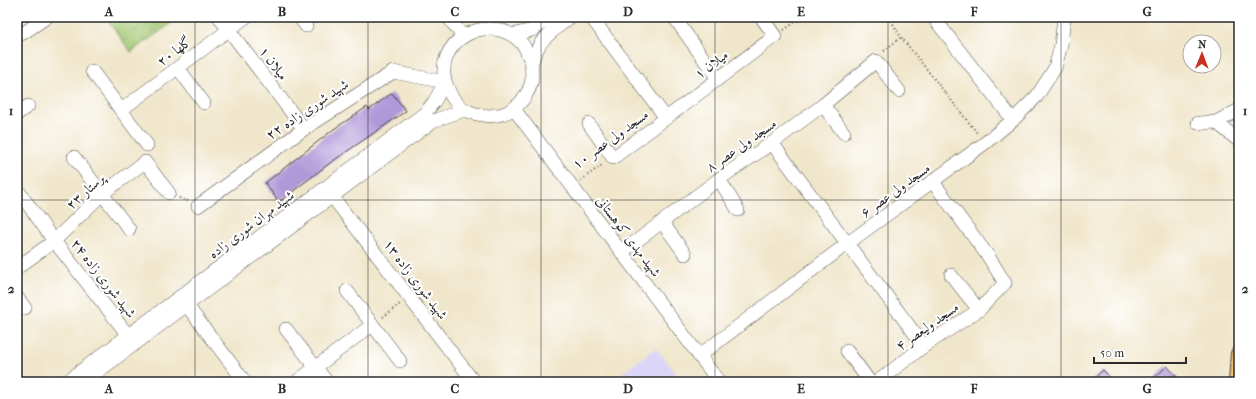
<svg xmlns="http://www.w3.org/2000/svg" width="1256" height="399" font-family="'IM FELL French Canon',Amiri,serif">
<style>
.built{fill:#dbd6f7}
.park{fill:url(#park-crowns);stroke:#66794e}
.building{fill:#b099d9}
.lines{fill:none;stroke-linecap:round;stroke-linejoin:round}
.minor-casing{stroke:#494743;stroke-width:14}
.major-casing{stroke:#494743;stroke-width:18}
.path{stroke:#494743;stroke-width:2;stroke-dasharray:1 3;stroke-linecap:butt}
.minor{stroke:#fff;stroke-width:13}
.major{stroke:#f3c26a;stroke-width:16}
.grid{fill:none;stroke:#2b2b2b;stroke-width:1;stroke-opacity:0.55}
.labels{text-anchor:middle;stroke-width:4;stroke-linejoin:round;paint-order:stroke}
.street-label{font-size:14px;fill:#2b2b2b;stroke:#fff}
.neatline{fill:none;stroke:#2b2b2b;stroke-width:1.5}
.grid-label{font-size:13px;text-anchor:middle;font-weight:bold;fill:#2b2b2b}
</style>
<defs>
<pattern id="park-crowns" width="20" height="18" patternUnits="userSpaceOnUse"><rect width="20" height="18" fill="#a2c771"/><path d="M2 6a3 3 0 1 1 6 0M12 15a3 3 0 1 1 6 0" fill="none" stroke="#84a25d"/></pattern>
</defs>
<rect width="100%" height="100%" fill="#fff"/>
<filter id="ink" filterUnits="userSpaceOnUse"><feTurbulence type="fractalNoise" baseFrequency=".025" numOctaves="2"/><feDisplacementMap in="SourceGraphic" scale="8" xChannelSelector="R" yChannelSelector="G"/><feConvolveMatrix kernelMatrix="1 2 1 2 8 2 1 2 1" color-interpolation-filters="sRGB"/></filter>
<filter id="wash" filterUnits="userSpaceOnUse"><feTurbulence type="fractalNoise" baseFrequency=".012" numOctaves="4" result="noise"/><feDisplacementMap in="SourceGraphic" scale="16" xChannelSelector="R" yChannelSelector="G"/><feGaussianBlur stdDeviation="0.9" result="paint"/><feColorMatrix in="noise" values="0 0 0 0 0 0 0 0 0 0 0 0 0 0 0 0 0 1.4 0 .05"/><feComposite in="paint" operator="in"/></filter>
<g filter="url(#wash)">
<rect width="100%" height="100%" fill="#f0e6cb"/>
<path class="built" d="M 656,348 L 683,382 L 610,382 Z"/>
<path class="park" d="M 105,17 L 169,17 L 173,22 L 131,52 Z"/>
<g id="blocks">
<g class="building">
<path d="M 392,93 L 406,111 L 330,163 L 279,202 L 265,183 L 334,129 L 367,107 L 369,110 Z"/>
<path d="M 1167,366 L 1182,382 L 1150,382 Z"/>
<path d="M 1103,370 L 1114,382 L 1090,382 Z"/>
</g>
</g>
</g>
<g filter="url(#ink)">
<use href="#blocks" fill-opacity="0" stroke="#494743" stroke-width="1"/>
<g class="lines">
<defs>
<g id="minor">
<path d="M 219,17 L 304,129"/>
<path d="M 299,17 L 306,26"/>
<path d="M 448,17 L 463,36"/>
<path d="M 591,17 L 666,118"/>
<path d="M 674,17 L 718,79"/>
<path d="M 933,17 L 1013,120"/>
<path d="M 512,35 L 532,30 L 552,17"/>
<path d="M 17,36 L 25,32 L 47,17"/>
<path d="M 532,63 C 529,58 527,51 524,46 C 492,6 427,42 448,89 C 452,99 460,108 470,112 C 484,117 501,118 514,108 C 523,102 531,89 532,78 C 532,73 531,67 532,63 C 533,57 536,51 539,46 C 543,37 562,24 570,17"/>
<path d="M 178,68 L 204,103"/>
<path d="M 92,71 L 147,145"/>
<path d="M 823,105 L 844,133"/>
<path d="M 514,109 L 719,382"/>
<path d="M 121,110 L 246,17"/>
<path d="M 17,114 L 28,106"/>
<path d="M 1216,122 L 1239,141"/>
<path d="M 1198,123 L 1216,122 L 1239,110"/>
<path d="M 589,124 L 613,158 L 775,36 L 761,17"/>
<path d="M 772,143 L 924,346"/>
<path d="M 74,157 L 129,229"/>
<path d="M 719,179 L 738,210"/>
<path d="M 933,182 L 988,256 L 1005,283 L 979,310"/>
<path d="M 17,189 L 54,241 L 128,335"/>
<path d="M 328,191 L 474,382"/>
<path d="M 662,222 L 685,254"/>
<path d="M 622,252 L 719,179 L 772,143 L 823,105 L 876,61 L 899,91"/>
<path d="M 17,268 L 54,241 L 102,194 L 145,162 L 169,193"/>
<path d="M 347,291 L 400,361"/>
<path d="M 17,297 L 25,308"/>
<path d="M 182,299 L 245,382"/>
<path d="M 286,329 L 327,382"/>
<path d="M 847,351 L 870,382"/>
<path d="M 699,356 L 848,243 L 985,143 L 1013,120 L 1037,96 L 1055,68 L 1061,45 L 1064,17"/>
<path d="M 66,382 L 425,113 L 434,102 L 445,82 L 393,72 L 304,129 L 198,206"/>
<path d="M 84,382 L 433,121 L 464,110"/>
<path d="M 296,382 L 372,325"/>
<path d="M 877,382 L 924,346 L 979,310 L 951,275"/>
</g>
<path id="major" d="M 1237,382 L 1239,354"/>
</defs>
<use href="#minor" class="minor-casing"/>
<use href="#major" class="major-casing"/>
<g class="path">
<path d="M 889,17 L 901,37 L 978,134"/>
<path d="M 784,30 L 803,17"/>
<path d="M 884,51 L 901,37"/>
<path d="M 581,180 L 602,165"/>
<path d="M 179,198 L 188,201"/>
<path d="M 383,317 L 400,304"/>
</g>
<use href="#minor" class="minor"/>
<use href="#major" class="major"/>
</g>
</g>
<path class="grid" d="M 195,17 L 195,382M 368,17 L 368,382M 541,17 L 541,382M 715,17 L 715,382M 888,17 L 888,382M 1061,17 L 1061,382M 17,200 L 1239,200"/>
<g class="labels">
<g class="street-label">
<text transform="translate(174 51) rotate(-37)" y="5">گلها ۲۰</text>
<text transform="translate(274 63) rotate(53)" y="5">میلان ۱</text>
<text transform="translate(711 64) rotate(-37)" y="5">میلان ۱</text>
<text transform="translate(307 109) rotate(-34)" y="5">شهید شوری زاده ۲۲</text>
<text transform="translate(610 139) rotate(-36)" y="5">مسجد ولی عصر ۱۰</text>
<text transform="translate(741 145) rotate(-35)" y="5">مسجد ولی عصر ۸</text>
<text transform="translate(895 190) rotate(-36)" y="5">مسجد ولی عصر ۶</text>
<text transform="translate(85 191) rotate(-42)" y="5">پرستار ۲۳</text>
<text transform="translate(251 224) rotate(-37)" y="5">شهید مهران شوری زاده</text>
<text transform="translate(629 236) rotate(53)" y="5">شهید مهدی کوهستانی</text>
<text transform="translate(104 278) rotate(52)" y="5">شهید شوری زاده ۲۴</text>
<text transform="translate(416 279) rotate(53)" y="5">شهید شوری زاده ۱۳</text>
<text transform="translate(927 326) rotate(-35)" y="5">مسجد ولیعصر ۴</text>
</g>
</g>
<rect width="1256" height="399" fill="none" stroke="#fff" stroke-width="44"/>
<g transform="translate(1202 54) rotate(1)"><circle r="19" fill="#ffffff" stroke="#aaaaaa"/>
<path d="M0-3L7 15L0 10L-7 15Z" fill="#c8321e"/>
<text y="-6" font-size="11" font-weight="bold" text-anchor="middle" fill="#2b2b2b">N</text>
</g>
<path d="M1094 357v6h92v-6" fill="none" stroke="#2b2b2b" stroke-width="2"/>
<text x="1100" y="357" font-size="12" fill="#2b2b2b" stroke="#ffffff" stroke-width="3" paint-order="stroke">50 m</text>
<rect x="22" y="22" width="1212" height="355" class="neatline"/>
<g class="grid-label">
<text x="109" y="16">A</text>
<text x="282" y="16">B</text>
<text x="455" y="16">C</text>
<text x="628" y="16">D</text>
<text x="801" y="16">E</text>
<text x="974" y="16">F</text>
<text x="1147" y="16">G</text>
<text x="11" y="115">1</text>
<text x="1245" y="115">1</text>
<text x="11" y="293">2</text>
<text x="1245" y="293">2</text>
<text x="109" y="393">A</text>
<text x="282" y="393">B</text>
<text x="455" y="393">C</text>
<text x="628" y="393">D</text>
<text x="801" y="393">E</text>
<text x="974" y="393">F</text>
<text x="1147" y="393">G</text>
</g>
</svg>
